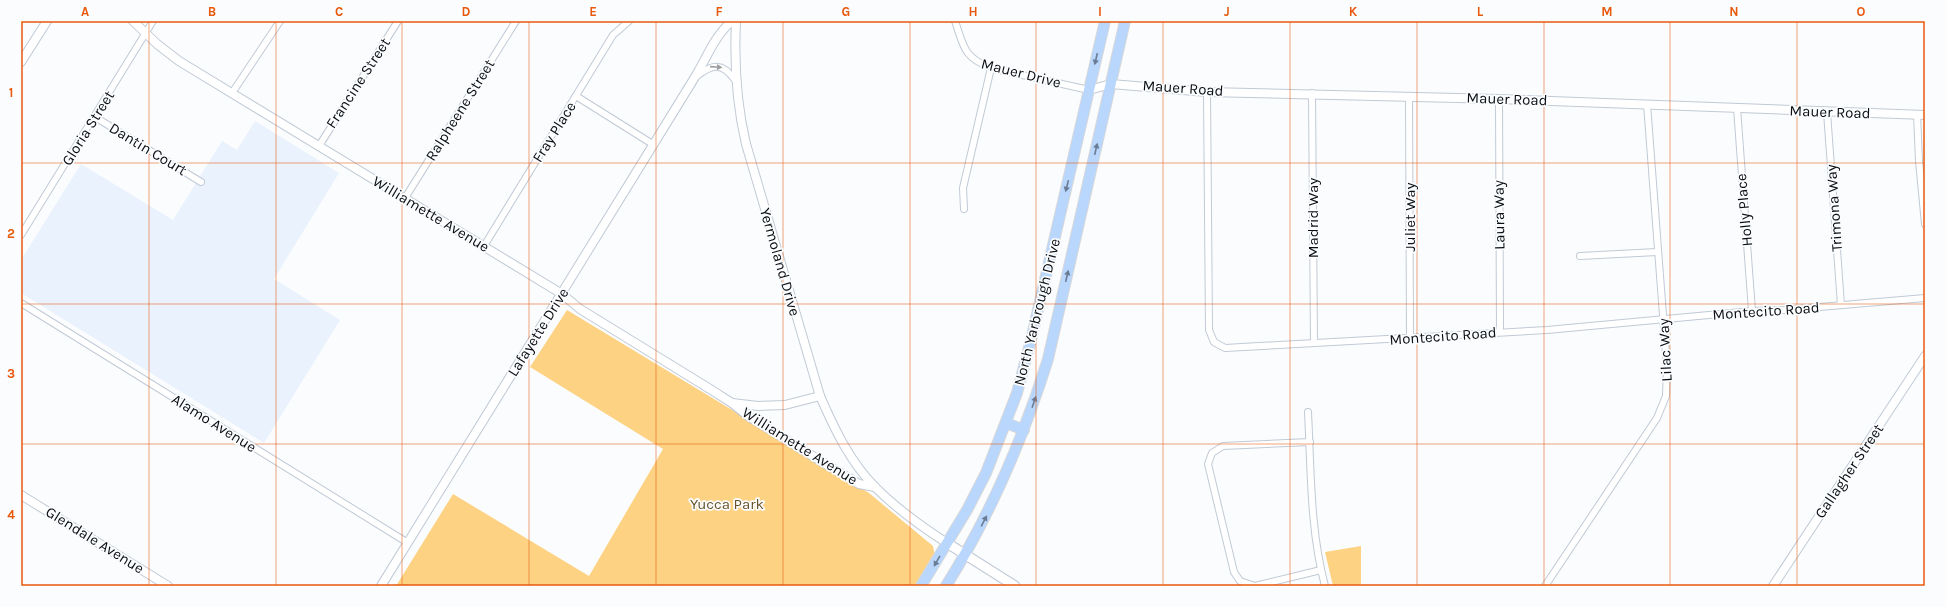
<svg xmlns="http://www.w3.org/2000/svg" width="1946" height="607" font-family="Karla,sans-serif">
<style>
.built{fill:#eaf2fd}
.green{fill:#fdd282}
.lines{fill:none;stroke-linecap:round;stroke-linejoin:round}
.minor-casing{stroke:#c1cad5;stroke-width:8}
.tertiary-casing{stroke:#c1cad5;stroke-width:10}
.secondary-casing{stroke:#c1cad5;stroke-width:11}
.primary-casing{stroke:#d8d8d9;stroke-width:12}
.minor{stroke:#fff;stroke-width:6}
.tertiary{stroke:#fff;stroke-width:8}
.secondary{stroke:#fff;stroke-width:9}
.primary{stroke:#b9d6fd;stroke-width:10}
.oneway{fill:#6a7c93}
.oneway2{fill:#9d9ea0}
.grid{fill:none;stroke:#e8590c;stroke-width:1;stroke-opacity:0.55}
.labels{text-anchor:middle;stroke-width:3.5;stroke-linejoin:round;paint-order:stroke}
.street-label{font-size:15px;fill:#0a0d11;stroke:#fafcfe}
.park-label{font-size:15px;fill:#67522a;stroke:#fafcfe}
.neatline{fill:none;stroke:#e8590c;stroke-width:1.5}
.grid-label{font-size:13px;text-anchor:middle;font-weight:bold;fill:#e8590c}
</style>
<rect width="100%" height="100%" fill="#fafcfe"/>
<path class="built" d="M 255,121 L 339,173 L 274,279 L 340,320 L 264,443 L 21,293 L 21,260 L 81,164 L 173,220 L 222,141 L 237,150 Z"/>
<g class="green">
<path d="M 567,310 L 869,493 L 933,546 L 935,556 L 916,586 L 396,586 L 453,494 L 589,576 L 663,449 L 530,367 Z"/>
<path d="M 1361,546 L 1361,586 L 1333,586 L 1325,552 Z"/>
</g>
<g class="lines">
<defs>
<g id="minor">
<path d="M 955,21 C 964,47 963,57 991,68 L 1089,90"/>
<path d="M 697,76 C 712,64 722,62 735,80"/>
<path d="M 1207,92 L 1209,330 L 1214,342 L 1225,348 L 1547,330 L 1752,311 L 1784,310 L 1925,298"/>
<path d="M 232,93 L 280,21"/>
<path d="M 1312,93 L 1314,343"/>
<path d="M 576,96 L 654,145"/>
<path d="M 1409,96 L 1410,338"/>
<path d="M 1499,99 L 1500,332"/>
<path d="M 1737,108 L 1752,311"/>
<path d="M 1827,112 L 1841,305"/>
<path d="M 1917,114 L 1919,161 L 1925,224"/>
<path d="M 95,117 L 201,182"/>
<path d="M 319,146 L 398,21"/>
<path d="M 405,198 L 516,21"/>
<path d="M 964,209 L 963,188 L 991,68"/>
<path d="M 21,235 L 153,21"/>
<path d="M 484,246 L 613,35 L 629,21"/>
<path d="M 1580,256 L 1657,252"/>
<path d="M 21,303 L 408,543"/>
<path d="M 1308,412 C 1311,470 1310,530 1325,586"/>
<path d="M 1310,442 L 1223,446 L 1212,453 L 1208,464 L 1234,572 L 1240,581 L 1255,586 L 1321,570"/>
<path d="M 1545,586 L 1657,418 L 1666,396 L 1667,368 L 1647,104"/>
</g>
<g id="tertiary">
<path d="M 133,21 L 157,44 L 179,61 L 562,294 L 580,309 L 710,389 L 732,403 L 748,416 L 819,460 L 859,484 L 875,487"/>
<path d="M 736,21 C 734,63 736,102 746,144 L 820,396 C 834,428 850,462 875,487 C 896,508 922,527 947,543"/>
<path d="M 21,62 L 47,21"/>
<path d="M 1089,90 L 1111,84 L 1207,92 L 1499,99 L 1925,115"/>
<path d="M 732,403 L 758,406 L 785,405 L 820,396"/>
<path d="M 21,495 L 168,586"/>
<path d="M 381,586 L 695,77 C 706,59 715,35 732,21"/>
<path d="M 1773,586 L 1925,356"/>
</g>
<path id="secondary" d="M 947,543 L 1015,586"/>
<g id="primary">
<path d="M 1006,423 L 1024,430"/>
<path d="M 921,586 L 967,510 L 986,473 L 1017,393 L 1031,340 L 1105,21"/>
<path d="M 946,586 C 991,514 1023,439 1048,359 L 1125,21"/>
</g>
</defs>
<use href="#minor" class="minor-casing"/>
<use href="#tertiary" class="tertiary-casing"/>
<use href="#secondary" class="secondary-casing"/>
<use href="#primary" class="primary-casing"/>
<use href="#minor" class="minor"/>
<use href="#tertiary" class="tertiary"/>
<use href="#secondary" class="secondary"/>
<use href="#primary" class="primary"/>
</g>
<defs><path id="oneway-solid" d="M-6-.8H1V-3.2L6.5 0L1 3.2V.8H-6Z"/></defs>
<g class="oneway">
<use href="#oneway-solid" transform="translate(1096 59) rotate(103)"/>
<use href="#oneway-solid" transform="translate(1096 149) rotate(-77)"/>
<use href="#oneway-solid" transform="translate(1067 186) rotate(104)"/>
<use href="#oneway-solid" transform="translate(1067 276) rotate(-77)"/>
<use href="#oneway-solid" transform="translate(1034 402) rotate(-71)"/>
<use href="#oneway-solid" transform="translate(984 521) rotate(-62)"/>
<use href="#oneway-solid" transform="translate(937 561) rotate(120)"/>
</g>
<use class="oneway2" href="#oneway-solid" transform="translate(716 67) rotate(4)"/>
<path class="grid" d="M 149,21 L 149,586M 276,21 L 276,586M 402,21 L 402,586M 529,21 L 529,586M 656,21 L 656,586M 783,21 L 783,586M 910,21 L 910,586M 1036,21 L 1036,586M 1163,21 L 1163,586M 1290,21 L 1290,586M 1417,21 L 1417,586M 1544,21 L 1544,586M 1670,21 L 1670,586M 1797,21 L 1797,586M 21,163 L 1925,163M 21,304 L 1925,304M 21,444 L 1925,444"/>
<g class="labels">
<g class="street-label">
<text transform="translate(1021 73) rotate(14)" y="5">Mauer Drive</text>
<text transform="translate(358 83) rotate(-57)" y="5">Francine Street</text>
<text transform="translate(1183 88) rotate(4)" y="5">Mauer Road</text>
<text transform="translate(1507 99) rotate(2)" y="5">Mauer Road</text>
<text transform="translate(460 110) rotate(-58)" y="5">Ralpheene Street</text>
<text transform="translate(1830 112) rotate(2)" y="5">Mauer Road</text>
<text transform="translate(88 128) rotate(-58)" y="5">Gloria Street</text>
<text transform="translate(554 132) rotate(-58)" y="5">Fray Place</text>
<text transform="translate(148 149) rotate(31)" y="5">Dantin Court</text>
<text transform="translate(1834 208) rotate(-94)" y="5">Trimona Way</text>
<text transform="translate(1744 210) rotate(-95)" y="5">Holly Place</text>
<text transform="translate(431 214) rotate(31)" y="5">Williamette Avenue</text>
<text transform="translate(1499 215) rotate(-91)" y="5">Laura Way</text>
<text transform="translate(1410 217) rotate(-90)" y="5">Juliet Way</text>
<text transform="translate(1313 218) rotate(-90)" y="5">Madrid Way</text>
<text transform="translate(780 262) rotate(74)" y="5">Yermoland Drive</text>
<text transform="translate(1766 311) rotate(-4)" y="5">Montecito Road</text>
<text transform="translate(1037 312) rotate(-76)" y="5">North Yarbrough Drive</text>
<text transform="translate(538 332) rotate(-58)" y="5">Lafayette Drive</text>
<text transform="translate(1443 336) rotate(-4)" y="5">Montecito Road</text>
<text transform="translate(1665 350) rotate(-93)" y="5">Lilac Way</text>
<text transform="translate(214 423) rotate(32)" y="5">Alamo Avenue</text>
<text transform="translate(800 446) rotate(32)" y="5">Williamette Avenue</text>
<text transform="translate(1849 471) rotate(-56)" y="5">Gallagher Street</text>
<text transform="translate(95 540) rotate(32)" y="5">Glendale Avenue</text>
</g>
<g class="park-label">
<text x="727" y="509">Yucca Park</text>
</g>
</g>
<rect width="1946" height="607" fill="none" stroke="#fafcfe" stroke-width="44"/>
<rect x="22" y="22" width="1902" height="563" class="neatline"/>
<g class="grid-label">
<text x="85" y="16">A</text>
<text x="212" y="16">B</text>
<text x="339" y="16">C</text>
<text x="466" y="16">D</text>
<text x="593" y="16">E</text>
<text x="719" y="16">F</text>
<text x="846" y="16">G</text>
<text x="973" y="16">H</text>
<text x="1100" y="16">I</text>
<text x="1227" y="16">J</text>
<text x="1353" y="16">K</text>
<text x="1480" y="16">L</text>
<text x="1607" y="16">M</text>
<text x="1734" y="16">N</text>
<text x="1861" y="16">O</text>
<text x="11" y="97">1</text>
<text x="11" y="238">2</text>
<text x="11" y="378">3</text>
<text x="11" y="519">4</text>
</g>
</svg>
